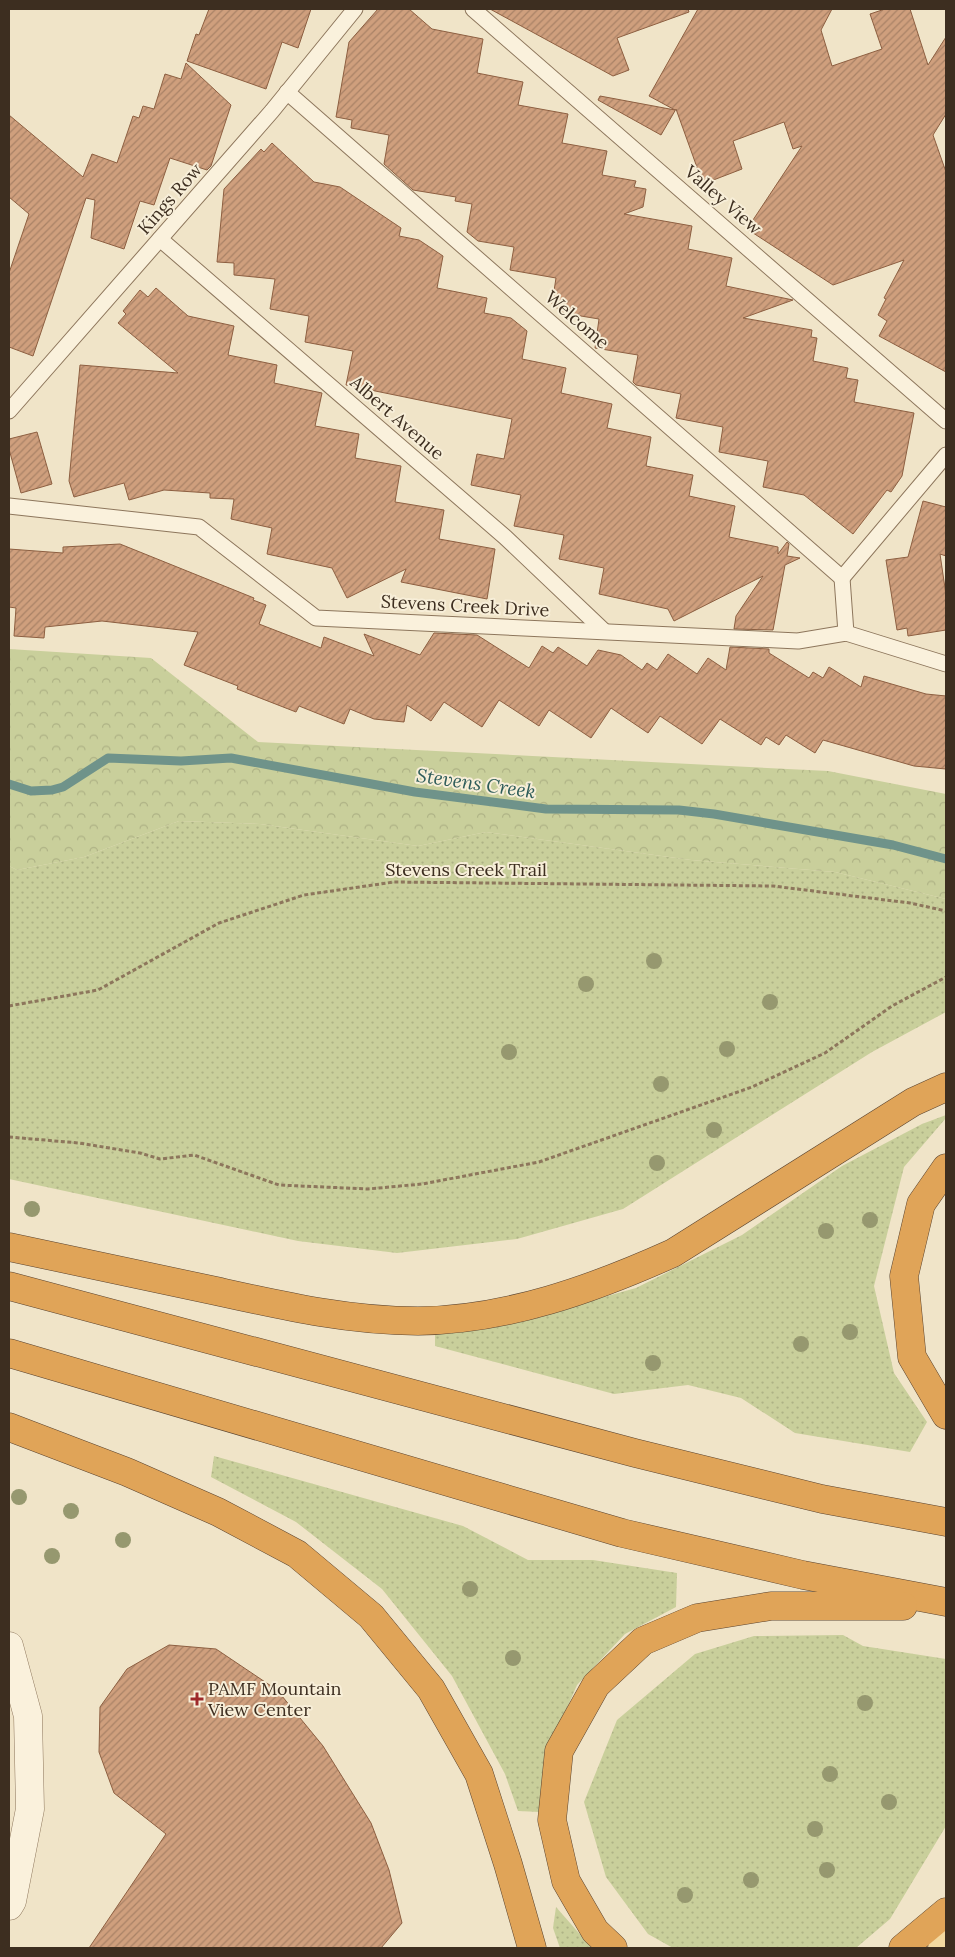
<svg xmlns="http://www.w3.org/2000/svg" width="955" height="1957" font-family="Lora,serif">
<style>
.grass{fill:url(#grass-dots)}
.forest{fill:url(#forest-crowns)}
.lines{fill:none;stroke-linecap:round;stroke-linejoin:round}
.stream{stroke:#6f938a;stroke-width:9}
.building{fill:url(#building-hatch);stroke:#8d5f41}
.lane-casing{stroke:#8d765c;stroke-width:17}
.street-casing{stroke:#8d765c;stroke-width:29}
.primary-casing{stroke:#5b4430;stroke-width:29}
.highway-casing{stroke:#5b4430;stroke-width:29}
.path{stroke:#8d765c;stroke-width:3;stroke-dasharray:4 2.5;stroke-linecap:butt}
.lane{stroke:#faf1dc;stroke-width:15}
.street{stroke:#faf1dc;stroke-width:28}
.primary{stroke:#f3d9a0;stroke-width:28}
.highway{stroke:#e0a458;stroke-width:28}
.tree{fill:#96986f}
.poi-dot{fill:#9e2a2b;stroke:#f7eed8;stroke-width:2}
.labels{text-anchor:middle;stroke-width:4;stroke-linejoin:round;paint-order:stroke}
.street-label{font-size:18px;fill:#3d2e20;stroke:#f7eed8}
.poi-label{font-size:18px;fill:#3d2e20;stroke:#f7eed8;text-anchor:start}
.water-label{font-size:19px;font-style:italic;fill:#2f5d5a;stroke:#f7eed8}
</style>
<defs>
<pattern id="grass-dots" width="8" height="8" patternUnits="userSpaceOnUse" patternTransform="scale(1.25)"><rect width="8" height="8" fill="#c9cf9b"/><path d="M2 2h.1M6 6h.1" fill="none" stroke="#aeb285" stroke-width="1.8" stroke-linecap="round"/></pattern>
<pattern id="forest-crowns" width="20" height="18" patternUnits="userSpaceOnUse" patternTransform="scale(1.25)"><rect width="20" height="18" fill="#c9cf9b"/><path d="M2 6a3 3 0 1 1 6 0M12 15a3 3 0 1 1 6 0" fill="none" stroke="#aeb285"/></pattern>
<pattern id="building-hatch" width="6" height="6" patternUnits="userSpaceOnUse" patternTransform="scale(1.25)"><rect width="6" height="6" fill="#cf9f7d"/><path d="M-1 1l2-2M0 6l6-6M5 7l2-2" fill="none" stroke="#a98266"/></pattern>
</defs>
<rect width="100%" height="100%" fill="#f0e4c8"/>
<g class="grass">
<path d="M 179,821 L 260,824 L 418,846 L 486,832 L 691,860 L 835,872 L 946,899 L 946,1012 L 872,1052 L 623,1209 L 517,1239 L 397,1253 L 298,1241 L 9,1179 L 9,866 L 17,870 L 84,857 Z"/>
<path d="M 946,1115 L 946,1118 L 904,1167 L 874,1286 L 894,1373 L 927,1422 L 910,1452 L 795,1433 L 741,1398 L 688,1385 L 614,1394 L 435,1346 L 435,1330 L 532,1317 L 636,1288 L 742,1235 L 842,1166 L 922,1124 Z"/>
<path d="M 214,1456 L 463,1526 L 528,1560 L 593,1560 L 677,1573 L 676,1607 L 625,1634 L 577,1685 L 549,1749 L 540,1812 L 518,1811 L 505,1774 L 452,1676 L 382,1589 L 296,1522 L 211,1477 Z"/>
<path d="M 843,1635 L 863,1646 L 946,1659 L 946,1826 L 890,1919 L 856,1948 L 673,1948 L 648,1934 L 606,1877 L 584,1802 L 617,1720 L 695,1654 L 754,1636 Z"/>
<path d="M 556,1907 L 592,1948 L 560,1948 L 553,1928 Z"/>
</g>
<path class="forest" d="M 9,649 L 151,658 L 258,742 L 828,771 L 946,794 L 946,899 L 835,872 L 691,860 L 486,832 L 418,846 L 260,824 L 179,821 L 84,857 L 17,870 L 9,866 Z"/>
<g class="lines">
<path class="stream" d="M 9,784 L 31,791 L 52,790 L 63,787 L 108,758 L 181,761 L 231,758 L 415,792 L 546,809 L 679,810 L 714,814 L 893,845 L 946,859"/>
</g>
<g class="building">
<path d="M 209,9 L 311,9 L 298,48 L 282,42 L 266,89 L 187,61 L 196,34 L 199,35 Z"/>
<path d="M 378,9 L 409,9 L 432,29 L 483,39 L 477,73 L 523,82 L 518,105 L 568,114 L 562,143 L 607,151 L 602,175 L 636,181 L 634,187 L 646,189 L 643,207 L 624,214 L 692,226 L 688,249 L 732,258 L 726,286 L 793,300 L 743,318 L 812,330 L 811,337 L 817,338 L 813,361 L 848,368 L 846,378 L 858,380 L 854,402 L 914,413 L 902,476 L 891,492 L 887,490 L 853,534 L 804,495 L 763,487 L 768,461 L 719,452 L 723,427 L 676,418 L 681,394 L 636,385 L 633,382 L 638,355 L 595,348 L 599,319 L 563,313 L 552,304 L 556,278 L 510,270 L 514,247 L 478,241 L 467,232 L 472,204 L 455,201 L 456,197 L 413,190 L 384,164 L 389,135 L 351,128 L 352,120 L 336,117 L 349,42 Z"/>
<path d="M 490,9 L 688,9 L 689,12 L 617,38 L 629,70 L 613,76 Z"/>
<path d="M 698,9 L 832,9 L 821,30 L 832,66 L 882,49 L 870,14 L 885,9 L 910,9 L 928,65 L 946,37 L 946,114 L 933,135 L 946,172 L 946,372 L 879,336 L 887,321 L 878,315 L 886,299 L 884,298 L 904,260 L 833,285 L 747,229 L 802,146 L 793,149 L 784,122 L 733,141 L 742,169 L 703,184 L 676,109 L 661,135 L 598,100 L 600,96 L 675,110 L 649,96 Z"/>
<path d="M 186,63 L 231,105 L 211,166 L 207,170 L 170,158 L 154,205 L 140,201 L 124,249 L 91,238 L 95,200 L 86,198 L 33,356 L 9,347 L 9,273 L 29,214 L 9,197 L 9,115 L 83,177 L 92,154 L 117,163 L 133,116 L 139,118 L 143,106 L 154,109 L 165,74 L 181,79 Z"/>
<path d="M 272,143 L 314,182 L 340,187 L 401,228 L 399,236 L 419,240 L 443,256 L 437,288 L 487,298 L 484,313 L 511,318 L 527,331 L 522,359 L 566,368 L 561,393 L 612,404 L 607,428 L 651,437 L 646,466 L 693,475 L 689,496 L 735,506 L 729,537 L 778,547 L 778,554 L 787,542 L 789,544 L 787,556 L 800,558 L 785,565 L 773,630 L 734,629 L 736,616 L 763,576 L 674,621 L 668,609 L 599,594 L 604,568 L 559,559 L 564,535 L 514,526 L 521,495 L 471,485 L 477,454 L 504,459 L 512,419 L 346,385 L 353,351 L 305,342 L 309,316 L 270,309 L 275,279 L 234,275 L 234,263 L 217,262 L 224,189 L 261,149 L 264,152 Z"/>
<path d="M 156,288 L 188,316 L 234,326 L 228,355 L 277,365 L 274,383 L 322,393 L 315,426 L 359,434 L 355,458 L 401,466 L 395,502 L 444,510 L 439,539 L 495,549 L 487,599 L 401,582 L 406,569 L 347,598 L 332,568 L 267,554 L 272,528 L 231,519 L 234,499 L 210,498 L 210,493 L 164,490 L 129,500 L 124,483 L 74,497 L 69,481 L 80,365 L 178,373 L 118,323 L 126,314 L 123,311 L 140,290 L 148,297 Z"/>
<path d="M 37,432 L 52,484 L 21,493 L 9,449 L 9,439 Z"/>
<path d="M 923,501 L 946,507 L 946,556 L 940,554 L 946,595 L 946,630 L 908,636 L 907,628 L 897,630 L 886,560 L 908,557 Z"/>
<path d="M 120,544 L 254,598 L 253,600 L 266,605 L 259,624 L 321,648 L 324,637 L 374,656 L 364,634 L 420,655 L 434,633 L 477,635 L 529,668 L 542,646 L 553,653 L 558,647 L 587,666 L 598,650 L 621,655 L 642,670 L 647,663 L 657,670 L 668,654 L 697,674 L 708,658 L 726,670 L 730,647 L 769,649 L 769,653 L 809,678 L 813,672 L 823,678 L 829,667 L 861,687 L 864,676 L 926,694 L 946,696 L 946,769 L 914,766 L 823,740 L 815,753 L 786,735 L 779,745 L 766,737 L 761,745 L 720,719 L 702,744 L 660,716 L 648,733 L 611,708 L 591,738 L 549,710 L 539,726 L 499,700 L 482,727 L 444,702 L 431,721 L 407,705 L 404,722 L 374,719 L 350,709 L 344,724 L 299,706 L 296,712 L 237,689 L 238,686 L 184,665 L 198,632 L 102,621 L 45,627 L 44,638 L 14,636 L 16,608 L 9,607 L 9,549 L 63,553 L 63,547 Z"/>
<path d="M 169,1645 L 216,1649 L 277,1690 L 323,1746 L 371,1823 L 389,1870 L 402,1923 L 381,1948 L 89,1948 L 166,1834 L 114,1793 L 99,1752 L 100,1707 L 127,1669 Z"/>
</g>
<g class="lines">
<defs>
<g id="lane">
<path d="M 473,9 L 946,421"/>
<path d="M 287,92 L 842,578"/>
<path d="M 160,239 L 505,537 L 604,631"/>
<path d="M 9,411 L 272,111 L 355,9"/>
<path d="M 9,506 L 199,527 L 316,618 L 798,641 L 846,633 L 946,664"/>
<path d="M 842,578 L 946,455"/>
<path d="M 842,578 L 846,633"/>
</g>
<path id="street" d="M 9,1646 L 28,1716 L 30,1809 L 12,1901 L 9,1906"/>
<path id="primary" d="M 942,1948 L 946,1942"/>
<g id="highway">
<path d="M 946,1168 L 921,1204 L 904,1276 L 912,1357 L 946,1415"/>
<path d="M 9,1247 C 78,1262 147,1276 216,1291 C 284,1306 349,1321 418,1321 C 507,1320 593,1289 673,1253 L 913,1102 L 946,1087"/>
<path d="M 9,1286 L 635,1453 L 822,1499 L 946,1522"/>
<path d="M 9,1353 L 622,1533 L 803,1575 L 946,1602"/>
<path d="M 9,1427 L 127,1472 L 218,1512 L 297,1554 L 371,1616 L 431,1689 L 479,1774 L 508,1864 L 532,1948"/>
<path d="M 613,1948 L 595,1931 L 566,1881 L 552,1820 L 559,1751 L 596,1685 L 643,1641 L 697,1618 L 771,1606 L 903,1606"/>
<path d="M 903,1948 L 946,1912"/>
</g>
</defs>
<use href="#lane" class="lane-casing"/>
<use href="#street" class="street-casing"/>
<use href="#primary" class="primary-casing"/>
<use href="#highway" class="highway-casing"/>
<g class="path">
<path d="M 9,1006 L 98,990 L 219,923 L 304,895 L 394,882 L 773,886 L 910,903 L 946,911"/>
<path d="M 9,1137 L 79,1143 L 140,1153 L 160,1159 L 194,1155 L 279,1185 L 368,1189 L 422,1184 L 539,1162 L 752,1087 L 825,1053 L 892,1006 L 946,977"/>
</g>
<use href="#lane" class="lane"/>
<use href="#street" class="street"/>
<use href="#primary" class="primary"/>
<use href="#highway" class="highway"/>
</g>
<g class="tree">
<circle cx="654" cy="961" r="8"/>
<circle cx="586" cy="984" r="8"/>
<circle cx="770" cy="1002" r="8"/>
<circle cx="727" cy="1049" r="8"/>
<circle cx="509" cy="1052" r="8"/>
<circle cx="661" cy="1084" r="8"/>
<circle cx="714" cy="1130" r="8"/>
<circle cx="657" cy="1163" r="8"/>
<circle cx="32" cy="1209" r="8"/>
<circle cx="870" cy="1220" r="8"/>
<circle cx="826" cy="1231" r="8"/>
<circle cx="850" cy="1332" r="8"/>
<circle cx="801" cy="1344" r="8"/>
<circle cx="653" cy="1363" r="8"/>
<circle cx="19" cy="1497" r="8"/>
<circle cx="71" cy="1511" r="8"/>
<circle cx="123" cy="1540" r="8"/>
<circle cx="52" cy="1556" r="8"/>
<circle cx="470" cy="1589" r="8"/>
<circle cx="513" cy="1658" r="8"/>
<circle cx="865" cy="1703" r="8"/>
<circle cx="830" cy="1774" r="8"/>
<circle cx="889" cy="1802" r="8"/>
<circle cx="815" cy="1829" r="8"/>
<circle cx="827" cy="1870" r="8"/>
<circle cx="751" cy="1880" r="8"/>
<circle cx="685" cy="1895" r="8"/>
</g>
<path class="poi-dot" d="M194.5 1691.5h5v5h5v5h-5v5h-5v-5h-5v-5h5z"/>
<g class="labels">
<g class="street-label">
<text transform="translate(170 199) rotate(-49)" y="6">Kings Row</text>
<text transform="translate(723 200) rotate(41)" y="6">Valley View</text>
<text transform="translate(577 320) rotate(41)" y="6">Welcome</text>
<text transform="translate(397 418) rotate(41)" y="6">Albert Avenue</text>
<text transform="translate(465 606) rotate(3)" y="6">Stevens Creek Drive</text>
<text x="466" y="876">Stevens Creek Trail</text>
</g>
<g class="poi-label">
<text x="208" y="1695">PAMF Mountain<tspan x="208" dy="21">View Center</tspan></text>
</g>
<g class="water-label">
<text transform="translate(476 783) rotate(8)" y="7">Stevens Creek</text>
</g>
</g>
<rect width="955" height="1957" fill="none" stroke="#3d2e20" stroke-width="20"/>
</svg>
